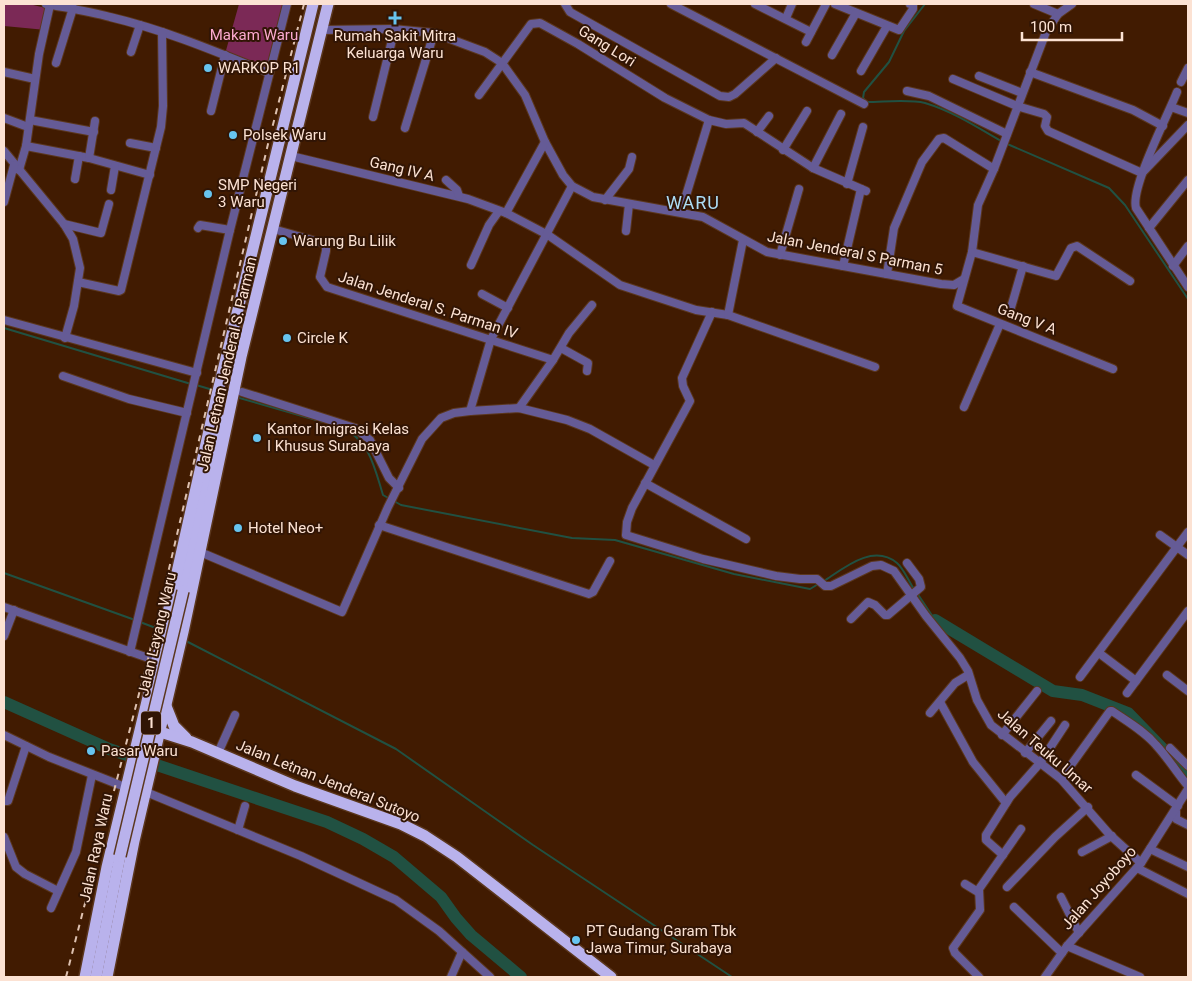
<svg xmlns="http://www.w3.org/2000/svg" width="1192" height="981" font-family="Roboto,sans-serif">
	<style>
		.green { fill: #7b2956 }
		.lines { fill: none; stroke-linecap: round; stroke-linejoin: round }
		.stream { stroke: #215142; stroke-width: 2 }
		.river { stroke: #215142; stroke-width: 12 }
		.minor-casing { stroke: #5b371e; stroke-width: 10 }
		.highway-casing { stroke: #5b371e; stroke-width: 14 }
		.minor { stroke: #655b96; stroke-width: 8 }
		.highway { stroke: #b9b2ec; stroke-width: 11 }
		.rail { stroke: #ddc1b0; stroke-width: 2; stroke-dasharray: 6 6; stroke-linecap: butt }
		.highway-bridge-casing { stroke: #5b371e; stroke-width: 14; stroke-linecap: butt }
		.highway-bridge { stroke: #b9b2ec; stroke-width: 11 }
		.poi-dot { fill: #67c4ef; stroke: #311505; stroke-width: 2 }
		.labels { text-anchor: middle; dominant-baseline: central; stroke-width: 4; stroke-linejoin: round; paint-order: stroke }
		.shield { fill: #311505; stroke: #bfa495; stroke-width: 1 }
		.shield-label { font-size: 14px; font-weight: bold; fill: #fce2d3 }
		.park-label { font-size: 15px; fill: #fcaad0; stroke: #311505 }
		.poi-label { font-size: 15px; fill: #fce2d3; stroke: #311505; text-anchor: start }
		.street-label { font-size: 15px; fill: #fce2d3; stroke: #311505 }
		.quarter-label { font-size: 18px; letter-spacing: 1px; fill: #adddf5; stroke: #311505 }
	</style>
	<rect width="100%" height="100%" fill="#411b01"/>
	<g class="green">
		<polygon points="4,4 29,4 50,9 46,30 4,26"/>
		<polygon points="239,4 285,4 268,73 225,54"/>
	</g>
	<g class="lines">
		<g class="stream">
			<path d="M925,4L904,31L889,62L864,92L863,98L867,102C884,102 909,99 925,103C952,111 977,127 1001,141"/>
			<polyline points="1005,143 1109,188 1125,205 1188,299"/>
			<polyline points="4,328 191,384"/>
			<polyline points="196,385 213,390"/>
			<polyline points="236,397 323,422"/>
			<path d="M342,427C370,442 374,466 383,495L390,499"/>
			<polyline points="394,501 401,505 572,538 615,540 734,574 810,589 820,583"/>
			<polyline points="4,573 135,620"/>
			<path d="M824,581C844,568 873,543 897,563C904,569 909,582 914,589"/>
			<polyline points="917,593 935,620"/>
			<polyline points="140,622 161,630"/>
			<polyline points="186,641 396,749 533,845 732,977"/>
		</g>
		<g class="river">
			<polyline points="935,620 1053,691 1082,695 1128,713 1188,775"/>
			<polyline points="4,702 109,749 327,822 363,839 394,857 441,897 456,918 471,935 521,977"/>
		</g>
		<g class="minor-casing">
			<g id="minor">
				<path d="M46,4C67,8 89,11 110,17C165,30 217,52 269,73"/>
				<polyline points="565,4 570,12 720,96 729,97 735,94 776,58"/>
				<polyline points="671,4 864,104"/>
				<polyline points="755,4 811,32"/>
				<polyline points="835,4 899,30 913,9 913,5 910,4"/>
				<polyline points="1034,4 1058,14"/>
				<polyline points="1072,4 1058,14 1046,32 994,169 978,205 972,252 957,306 1113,369"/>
				<polyline points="786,18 792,4"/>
				<polyline points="322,30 393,29 434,33 485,52 502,63 525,95 545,142 563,175 572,186 593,197 703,217 767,252 941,284 954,285 964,279"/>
				<polyline points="806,42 826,4"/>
				<polyline points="131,52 140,25"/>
				<polyline points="832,55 856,13"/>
				<polyline points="56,63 73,8"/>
				<polyline points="861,71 887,26"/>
				<polyline points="4,72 35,79"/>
				<polyline points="1030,72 1133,110 1163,126"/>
				<polyline points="979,76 1022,93"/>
				<polyline points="953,79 1017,106 1044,114 1047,117 1045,126 1048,131 1142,173 1188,125"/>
				<polyline points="1181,82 1188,68"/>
				<polyline points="907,91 929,96 1007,134"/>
				<path d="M1177,92C1168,115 1130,188 1136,208L1188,287"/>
				<polyline points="479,95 531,24 540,23 578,44 665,98 709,120 726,124 744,123 813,168 866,191"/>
				<polyline points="1171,107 1188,113"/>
				<polyline points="211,111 225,55"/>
				<polyline points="373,117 392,40 393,29"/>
				<polyline points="4,118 28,127"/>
				<polyline points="30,120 94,132"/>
				<polyline points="405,128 434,33"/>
				<polyline points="757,132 769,116"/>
				<polyline points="130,143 156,148"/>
				<polyline points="26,146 89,158 150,175"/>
				<polyline points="783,150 807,111"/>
				<polyline points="4,151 64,224 73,239 80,268 74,306 65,338"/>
				<polyline points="291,156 468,199 506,213 548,235 620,285 696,310 728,315 875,367"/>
				<polyline points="89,158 95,121"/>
				<polyline points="813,168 841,114"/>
				<polyline points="19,170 26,146 39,54 50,5"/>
				<polyline points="75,179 79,156"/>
				<polyline points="446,180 457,190 459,196"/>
				<polyline points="847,184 863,127"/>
				<polyline points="111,190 115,166"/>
				<polyline points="605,200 629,169 632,157"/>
				<polyline points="4,202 14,165"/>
				<polyline points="681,212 709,120"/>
				<polyline points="506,213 545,142"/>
				<polyline points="64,224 101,233 109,204"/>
				<polyline points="198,228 200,225 230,230"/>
				<polyline points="1149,228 1188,180"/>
				<polyline points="273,229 326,244 326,251 320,277 327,287 553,360 569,333 592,305"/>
				<polyline points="626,231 629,204"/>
				<polyline points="972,252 1056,276 1071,248 1077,246 1130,281"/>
				<polyline points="780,255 799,189"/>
				<polyline points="471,265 489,225 499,211"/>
				<polyline points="843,266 861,189"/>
				<polyline points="1173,266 1188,246"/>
				<polyline points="887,274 894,228 922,162 939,139 944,138 994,169"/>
				<polyline points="78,282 119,291 121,290 161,127 163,106 162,32"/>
				<polyline points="482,294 508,308"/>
				<polyline points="1010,311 1023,266"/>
				<polyline points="712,312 682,378 683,386 690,401 632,508 627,522 626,535 703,559 776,576 800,579 817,579 825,586 831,586 872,566 881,565 894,571 926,616 960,658 968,671 977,700 991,725 1061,779 1110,835 1141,863"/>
				<polyline points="728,315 743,240"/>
				<polyline points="4,320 197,373"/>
				<polyline points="561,348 588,363 587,371"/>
				<polyline points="63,376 129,399 187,413"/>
				<polyline points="242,392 355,428 370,440 389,478 399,488"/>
				<polyline points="964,407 1000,324"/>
				<polyline points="519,408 553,360"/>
				<polyline points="470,411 491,339 572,186"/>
				<polyline points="645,483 746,539"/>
				<polyline points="379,525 589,594 593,592 610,561"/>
				<polyline points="1160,535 1188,555"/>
				<polyline points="200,552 342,612 388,507 422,439 441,418 454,413 470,411 519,408 567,420 590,429 654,465"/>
				<polyline points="4,607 157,661"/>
				<polyline points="851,619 868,602 875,605 885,615 888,615 921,587 919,579 907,563"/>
				<polyline points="4,636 14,610"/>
				<polyline points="130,652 230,230 287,4"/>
				<polyline points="1099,653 1136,681"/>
				<polyline points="1167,675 1188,691"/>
				<polyline points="1080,677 1188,532"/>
				<polyline points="1127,693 1188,611"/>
				<polyline points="940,702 973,762 1006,803"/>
				<polyline points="930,713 955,683 968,675"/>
				<polyline points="4,735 49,757 125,787"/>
				<polyline points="1002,735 1037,691"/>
				<polyline points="1170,748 1188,766"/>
				<polyline points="218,753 235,715"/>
				<polyline points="1025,753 1051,721"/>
				<polyline points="1136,775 1178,806"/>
				<path d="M1061,779L1110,711H1112C1128,722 1144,731 1156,745C1168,758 1177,773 1188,786"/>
				<polyline points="146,792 301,856 396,900 439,931 490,977"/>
				<polyline points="4,801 8,801 26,746"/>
				<polyline points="1176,811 1176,819 1188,825"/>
				<polyline points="238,830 245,806"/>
				<polyline points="4,837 16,867 25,874 58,891"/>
				<polyline points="1150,849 1188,867"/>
				<polyline points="1082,852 1112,836"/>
				<polyline points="1003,855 986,840 986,835 1010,797 1040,763 1065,725"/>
				<polyline points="1137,868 1188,894"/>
				<polyline points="965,884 978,892"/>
				<polyline points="1007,887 1055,837 1088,807"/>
				<polyline points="1061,897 1079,933"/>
				<polyline points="1014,907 1062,953"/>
				<polyline points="51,908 76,852 92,775"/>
				<polyline points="1067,946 1140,977"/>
				<polyline points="451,977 462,952"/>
				<polyline points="979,977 955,953 953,948 980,910 979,889 1021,829"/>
				<polyline points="1045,977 1067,946 1141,863 1188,789"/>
			</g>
		</g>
		<g class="highway-casing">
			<g id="highway">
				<polyline points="183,591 222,420"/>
				<polyline points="166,706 174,726 186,738"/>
				<polyline points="154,730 192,742 295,786 401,824 425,836 457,857 611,977"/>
				<polyline points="85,977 107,867 162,639 217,395 313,4"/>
				<polyline points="96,977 120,856"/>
				<polyline points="107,977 134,841 183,632 241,357 328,4"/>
			</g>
		</g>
		<use href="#minor" class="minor"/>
		<use href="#highway" class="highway"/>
		<polyline class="rail" points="66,977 148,659 268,144 304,4"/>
		<g class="highway-bridge-casing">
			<polyline id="highway-bridge" points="120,856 183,591"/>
		</g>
		<use href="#highway-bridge" class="highway-bridge"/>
	</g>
	<g class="poi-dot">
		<path d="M392.5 10.5h5v5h5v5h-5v5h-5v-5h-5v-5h5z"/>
		<circle cx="208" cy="68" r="5"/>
		<circle cx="233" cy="135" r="5"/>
		<circle cx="208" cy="194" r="5"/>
		<circle cx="283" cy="241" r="5"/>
		<circle cx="287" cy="338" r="5"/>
		<circle cx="257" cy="438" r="5"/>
		<circle cx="238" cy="528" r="5"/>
		<circle cx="91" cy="751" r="5"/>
		<circle cx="576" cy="940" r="5"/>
	</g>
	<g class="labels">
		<rect class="shield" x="141" y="711.5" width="20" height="23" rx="4"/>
		<g class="shield-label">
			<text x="151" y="723">1</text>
		</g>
		<g class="park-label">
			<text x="254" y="35">Makam Waru</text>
		</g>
		<g class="poi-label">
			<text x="395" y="36" text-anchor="middle">Rumah Sakit Mitra<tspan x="395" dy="17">Keluarga Waru</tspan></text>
			<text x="218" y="68">WARKOP R1</text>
			<text x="243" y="135">Polsek Waru</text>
			<text x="218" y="185">SMP Negeri<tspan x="218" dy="17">3 Waru</tspan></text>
			<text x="293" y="241">Warung Bu Lilik</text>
			<text x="297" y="338">Circle K</text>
			<text x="267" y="429">Kantor Imigrasi Kelas<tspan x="267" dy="17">I Khusus Surabaya</tspan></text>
			<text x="248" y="528">Hotel Neo+</text>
			<text x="101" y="751">Pasar Waru</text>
			<text x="586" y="931">PT Gudang Garam Tbk<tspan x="586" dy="17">Jawa Timur, Surabaya</tspan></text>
		</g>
		<g class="street-label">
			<text transform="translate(607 46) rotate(32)">Gang Lori</text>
			<text transform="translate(402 169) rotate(13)">Gang IV A</text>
			<text transform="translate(855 253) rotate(11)">Jalan Jenderal S Parman 5</text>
			<text transform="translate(428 305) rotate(18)">Jalan Jenderal S. Parman IV</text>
			<text transform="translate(1027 319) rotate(21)">Gang V A</text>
			<text transform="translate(227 364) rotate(-77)">Jalan Letnan Jenderal S. Parman</text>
			<text transform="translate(157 634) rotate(-77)">Jalan Layang Waru</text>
			<text transform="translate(1045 751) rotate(41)">Jalan Teuku Umar</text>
			<text transform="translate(328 781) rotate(22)">Jalan Letnan Jenderal Sutoyo</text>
			<text transform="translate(96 848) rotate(-78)">Jalan Raya Waru</text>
			<text transform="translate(1099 888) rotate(-49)">Jalan Joyoboyo</text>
		</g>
		<g class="quarter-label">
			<text x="693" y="202">WARU</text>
		</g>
	</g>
	<rect width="1192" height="981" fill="none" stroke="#fce2d3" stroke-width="10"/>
	<path d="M1022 32v8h100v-8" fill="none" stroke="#fce2d3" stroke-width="2.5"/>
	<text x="1030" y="32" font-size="15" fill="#fce2d3" stroke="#311505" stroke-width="4" paint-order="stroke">100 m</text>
</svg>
